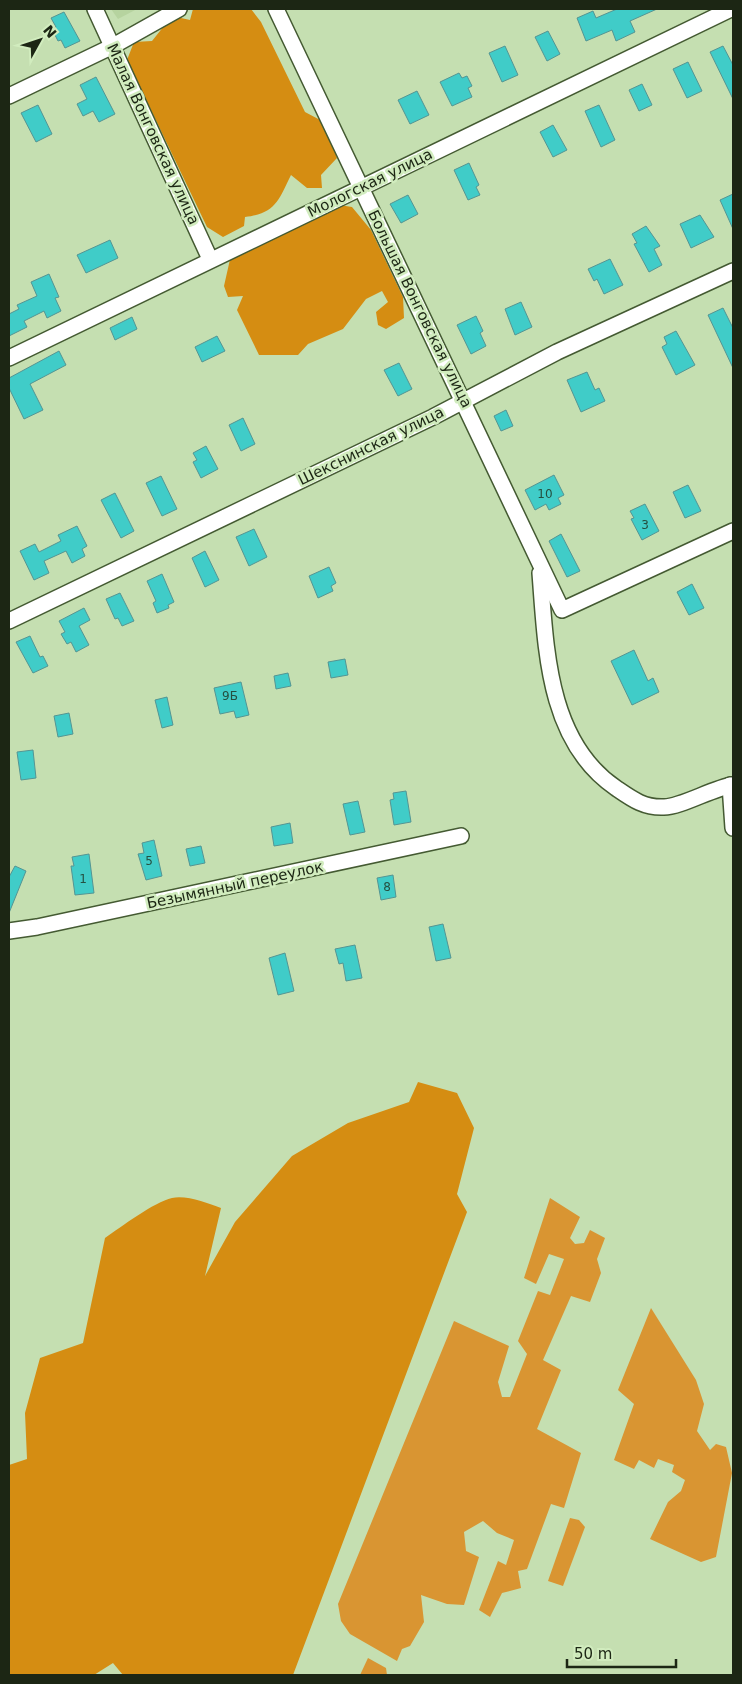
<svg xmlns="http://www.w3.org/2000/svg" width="742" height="1684" font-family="'DejaVu Sans',sans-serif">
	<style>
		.built { fill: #b6d39f }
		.green { fill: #d99532 }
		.forest { fill: #d58d12 }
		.building { fill: #40ccc8; stroke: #549593 }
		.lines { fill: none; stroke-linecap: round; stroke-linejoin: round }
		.street-casing { stroke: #445a32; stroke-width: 18 }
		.street { stroke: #fff; stroke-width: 15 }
		.labels { text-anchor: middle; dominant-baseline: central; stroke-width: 5; stroke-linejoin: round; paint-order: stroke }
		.number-label { font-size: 12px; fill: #255041 }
		.street-label { font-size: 15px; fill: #1c2614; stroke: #d1ecbe }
	</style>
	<rect width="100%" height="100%" fill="#c5dfb1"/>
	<polygon class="built" points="111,9 137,9 118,19"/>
	<g class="green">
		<polygon points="550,1198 580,1217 570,1238 575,1244 584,1243 590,1230 605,1238 597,1259 601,1273 590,1302 571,1296 543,1360 561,1370 537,1429 581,1453 564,1508 551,1504 527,1569 518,1571 521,1588 502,1593 490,1617 479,1610 498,1561 506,1565 514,1540 497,1533 483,1521 464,1532 466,1551 479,1557 464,1605 447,1604 421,1595 424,1622 410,1646 402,1649 397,1661 350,1634 341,1621 338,1604 454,1321 509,1346 498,1382 502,1397 510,1397 527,1354 518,1341 538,1291 550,1295 564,1259 549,1254 536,1284 524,1278"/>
		<polygon points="651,1308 696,1380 704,1404 697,1431 710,1450 716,1444 726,1447 732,1473 716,1557 701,1562 650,1539 668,1502 681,1491 685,1480 672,1472 674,1465 658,1459 654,1468 639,1460 634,1469 614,1460 634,1404 618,1390"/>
		<polygon points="570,1518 579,1520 585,1527 563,1586 548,1581"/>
		<polygon points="368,1658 386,1668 387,1675 360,1675"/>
	</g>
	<g class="forest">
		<path d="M193,9H251L261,22L305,112L322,121L331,139L337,158L321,175L322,188H307L291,175C278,201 276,213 245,217L244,226L223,237L207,227L127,60L134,42L152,41L172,16L190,20Z"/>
		<polygon points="333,204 352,207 371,230 403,297 404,318 386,329 378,325 376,312 388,302 382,291 366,299 343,329 308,344 298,355 259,355 237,310 243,296 228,297 224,286 231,255"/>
		<path d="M418,1082L457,1093L474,1128L457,1194L467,1212L293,1675H123L113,1663L94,1675H9V1465L27,1459L25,1413L40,1358L83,1343L105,1238C121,1227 154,1202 172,1198C187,1195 207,1203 221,1208L205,1276L235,1222L292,1156L348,1123L409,1102Z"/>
	</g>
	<g class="building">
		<polygon points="617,9 657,9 630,21 635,32 616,41 612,30 586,41 577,18 593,11 596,18"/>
		<polygon points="64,12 80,41 65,48 61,40 58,41 52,29 56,27 51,18"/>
		<polygon points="548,31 560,54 547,61 535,37"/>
		<polygon points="505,46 518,75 502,82 489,53"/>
		<polygon points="723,46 733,65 733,99 710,52"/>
		<polygon points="688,62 702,91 687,98 673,69"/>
		<polygon points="459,73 462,78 467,76 472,86 468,88 472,97 452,106 440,82"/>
		<polygon points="96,77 115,114 99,122 93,111 83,116 77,104 87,99 80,85"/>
		<polygon points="642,84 652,105 639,111 629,90"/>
		<polygon points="417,91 429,115 410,124 398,100"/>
		<polygon points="38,105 52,134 36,142 21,113"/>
		<polygon points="599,105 615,140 601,147 585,111"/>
		<polygon points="553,125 567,150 553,157 540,132"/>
		<polygon points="469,163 479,185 476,187 480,195 468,200 454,170"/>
		<polygon points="733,194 733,229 720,200"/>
		<polygon points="408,195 418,214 401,223 390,204"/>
		<polygon points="700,215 714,237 691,248 680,224"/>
		<polygon points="646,226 660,246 654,249 662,265 649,272 634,244 637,243 632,234"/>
		<polygon points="110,240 118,258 86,273 77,255"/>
		<polygon points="610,259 623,285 604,294 597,279 594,281 588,269"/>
		<polygon points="49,274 59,297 55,298 61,311 47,318 44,311 24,321 27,327 9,336 9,314 19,309 17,305 37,296 31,282"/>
		<polygon points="521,302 532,327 515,335 505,309"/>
		<polygon points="723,308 733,328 733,368 708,315"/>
		<polygon points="476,316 483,331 480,333 486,346 471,354 457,325"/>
		<polygon points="132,317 137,329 115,340 110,328"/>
		<polygon points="676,331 695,365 676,375 662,347 667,344 664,337"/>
		<polygon points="217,336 225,351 202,362 195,347"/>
		<polygon points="59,351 66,365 30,384 43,410 24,419 9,388 9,378"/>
		<polygon points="399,363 412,389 398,396 384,370"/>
		<polygon points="587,372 595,390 599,388 605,401 581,412 567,380"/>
		<polygon points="506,410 513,426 501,431 494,416"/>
		<polygon points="243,418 255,444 241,451 229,425"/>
		<polygon points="206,446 218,469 201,478 193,462 197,460 193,453"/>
		<polygon points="554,475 564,495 558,498 561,504 549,510 546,504 535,510 525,490"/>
		<polygon points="161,476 177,509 162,516 146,483"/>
		<polygon points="688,485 701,511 685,518 673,492"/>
		<polygon points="115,493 134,531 121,538 101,500"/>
		<polygon points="645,504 659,531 642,540 631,519 634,518 630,511"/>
		<polygon points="77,526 87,546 82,549 85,556 72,563 66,551 44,561 49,573 34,580 20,551 35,544 39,552 61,541 58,535"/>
		<polygon points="254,529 267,557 249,566 236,537"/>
		<polygon points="561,534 580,571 567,577 549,541"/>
		<polygon points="205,551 219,580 205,587 192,558"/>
		<polygon points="329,567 336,583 331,586 333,591 318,598 309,576"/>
		<polygon points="162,574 174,602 168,605 169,608 157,613 153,603 156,601 147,581"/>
		<polygon points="692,584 704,608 689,615 677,592"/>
		<polygon points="120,593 134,621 122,626 118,618 115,619 106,599"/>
		<polygon points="84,608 90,620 79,626 89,645 76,652 71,642 67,644 61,634 65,632 59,621"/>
		<polygon points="30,636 40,657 43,656 48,666 33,673 16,642"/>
		<polygon points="634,650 648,681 653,678 659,692 632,705 611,661"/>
		<polygon points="345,659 348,675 331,678 328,662"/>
		<polygon points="288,673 291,686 276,689 274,676"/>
		<polygon points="241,682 249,715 236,718 234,711 220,714 214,688"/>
		<polygon points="167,697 173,725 162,728 155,700"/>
		<polygon points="69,713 73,734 58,737 54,716"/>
		<polygon points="33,750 36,778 21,780 17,752"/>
		<polygon points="406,791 411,822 394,825 390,800 394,799 393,793"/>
		<polygon points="358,801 365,832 350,835 343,804"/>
		<polygon points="290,823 293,843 274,846 271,827"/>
		<polygon points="154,840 162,876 146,880 138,854 144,853 142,843"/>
		<polygon points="201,846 205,863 190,866 186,849"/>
		<polygon points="89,854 94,893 75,895 71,866 74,866 72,857"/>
		<polygon points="15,866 26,871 9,913 9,877"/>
		<polygon points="393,875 396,897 381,900 377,878"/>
		<polygon points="443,924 451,958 436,961 429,927"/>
		<polygon points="355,945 362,978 346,981 343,963 339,964 335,949"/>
		<polygon points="285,953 294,991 278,995 269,958"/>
	</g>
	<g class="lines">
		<g class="street-casing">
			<g id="street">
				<polyline points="95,9 210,259"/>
				<polyline points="276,9 562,610 733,531"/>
				<polyline points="9,96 113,46 179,9"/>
				<polyline points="9,358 731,9"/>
				<path d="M540,573C546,648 547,741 616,788C632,799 644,808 664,807C681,807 713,788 733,785"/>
				<polyline points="9,621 433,417 557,352 733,271"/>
				<polyline points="730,785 733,828"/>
				<polyline points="9,931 37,927 461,836"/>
			</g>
		</g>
		<use href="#street" class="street"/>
	</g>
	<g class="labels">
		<g class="number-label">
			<text x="545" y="494">10</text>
			<text x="645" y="525">3</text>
			<text x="230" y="696">9Б</text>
			<text x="149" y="861">5</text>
			<text x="83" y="879">1</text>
			<text x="387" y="887">8</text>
		</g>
		<g class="street-label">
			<text transform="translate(153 134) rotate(65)">Малая Вонговская улица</text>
			<text transform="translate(370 183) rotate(-26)">Мологская улица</text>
			<text transform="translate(420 309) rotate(64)">Большая Вонговская улица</text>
			<text transform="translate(371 446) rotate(-26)">Шекснинская улица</text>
			<text transform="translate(235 885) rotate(-12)">Безымянный переулок</text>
		</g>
	</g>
	<rect width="742" height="1684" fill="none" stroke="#1c2614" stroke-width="20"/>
	<g transform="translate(40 40) rotate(50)" stroke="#d1ecbe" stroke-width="4" paint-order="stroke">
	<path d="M0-4L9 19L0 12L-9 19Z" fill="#1c2614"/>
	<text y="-8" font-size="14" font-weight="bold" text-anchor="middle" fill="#1c2614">N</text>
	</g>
	<path d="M567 1659v8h109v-8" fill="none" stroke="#1c2614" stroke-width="2.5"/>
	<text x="574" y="1659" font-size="15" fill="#1c2614" stroke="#d1ecbe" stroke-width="4" paint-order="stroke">50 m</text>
</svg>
